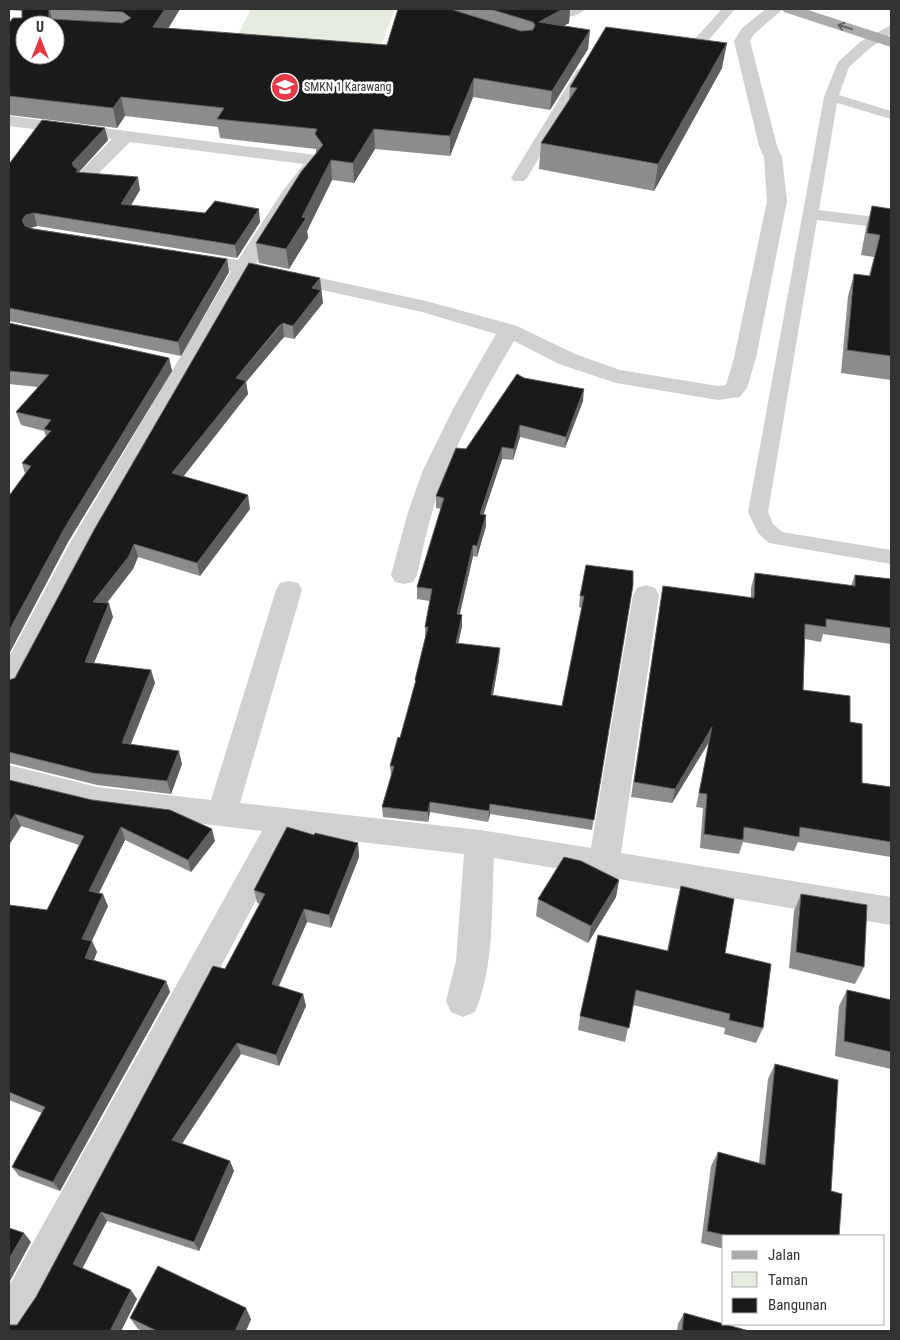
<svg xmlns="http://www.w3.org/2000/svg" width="900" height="1340" font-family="'Roboto Condensed',sans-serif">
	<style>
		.green { fill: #e6ecdf }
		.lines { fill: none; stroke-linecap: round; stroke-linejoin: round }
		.lane { fill: #d0d0d0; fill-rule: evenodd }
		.street { fill: #d0d0d0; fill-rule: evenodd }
		.primary { fill: #ababab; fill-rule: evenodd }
		.wall { fill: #8c8c8c }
		.shaded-wall { fill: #5f5f5f }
		.building { fill: #1a1a1a; stroke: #5f5f5f; fill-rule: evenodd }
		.oneway { stroke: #636363 }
		.labels { text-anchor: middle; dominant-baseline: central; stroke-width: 5; stroke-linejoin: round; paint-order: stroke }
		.far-poi-label { font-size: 12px; fill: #333; stroke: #fff; text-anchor: start }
	</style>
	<rect width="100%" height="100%" fill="#fff"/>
	<polygon class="green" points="251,9 395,9 379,52 233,44"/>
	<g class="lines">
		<g class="lane">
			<path d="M536,9H585C574,22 552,16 537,12Z"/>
			<polygon points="722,9 735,9 702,48 684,53 669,51 667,48 669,45 683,45 692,42"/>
			<polygon points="891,25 891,34 870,48 849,67 839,95 891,111 891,119 837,103 819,210 891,219 891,229 817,220 768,512 773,524 782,532 891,550 891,564 769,543 758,533 748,512 824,97 838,62 860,42"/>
			<polygon points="584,66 591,70 527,178 524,181 514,181 511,178 577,70"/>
		</g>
		<g class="street">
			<path d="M766,9H783L754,34L750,41L777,146L782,157L787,201L756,358L747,388L740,397L718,400L616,383L559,364L514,341C485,390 457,440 438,493C429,520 423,548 417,575L413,582L404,584L395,582L391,575L408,512L423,470L453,409L496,334L422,312L250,274L96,543L19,690L9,693V657L70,543L231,271L184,263L181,259L184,255L191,253L238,260L284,189L304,164L130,142L93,179L86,181L79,179L77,175L112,139L9,126V116L316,155L323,163L301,191L256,264L426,301L517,326L575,354L620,370L718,386L726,385L734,358L767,201L764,157L759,146L734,41L742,28Z"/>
			<path d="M289,581L298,583L302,590L240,803L480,830L591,848L633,595L637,588L646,585L655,588L659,595L621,853L891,897V925L494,858C491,908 495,966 475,1012L463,1017L451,1012L446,1001L456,961L464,854L291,834L42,1305L25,1331H9V1286L262,831L97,811L9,789V765L97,787L211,800L276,590L280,583Z"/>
		</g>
		<polygon class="primary" points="782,9 805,9 891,37 891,47 784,12"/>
	</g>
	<g class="wall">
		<polygon points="9,9 180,9 168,29 387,45 398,9 570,9 569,23 564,26 590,30 588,49 550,110 473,97 450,156 375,149 354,183 332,180 307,231 308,238 289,269 259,263 256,243 316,153 316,149 220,138 218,127 125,116 117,128 9,115 9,23 22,18 22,11 9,10"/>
		<polygon points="722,68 654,191 539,169 541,143 569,101 570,87"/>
		<polygon points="108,140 79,172 140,190 131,205 260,222 237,258 37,226 31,228 227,259 229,272 181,356 9,321 9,164"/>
		<polygon points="872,206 891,209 891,380 841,373 848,296 854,274 869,276 874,257 861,255 866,228"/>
		<polygon points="249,263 321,290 323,303 294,339 284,337 281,340 246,382 248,394 183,477 250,509 200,576 138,557 133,569 107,603 113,617 94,663 151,670 155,683 131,744 182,764 171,794 97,785 9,763 9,764 9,680 15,678"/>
		<polygon points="9,323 169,358 172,371 68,542 9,654 9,496 25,474 22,463 46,436 44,431 21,425 16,412 38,387 9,384"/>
		<polygon points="524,378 583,401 565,448 520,437 513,460 502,459 483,514 486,515 486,526 477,557 473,556 460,614 462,615 462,626 458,643 499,660 493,695 562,706 582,608 579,607 580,596 633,571 592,830 490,814 488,822 430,812 428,822 383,817 382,807 391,777 390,766 400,738 415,686 415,680 425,638 425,627 430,601 417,599 417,587 441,509 436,508 436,496 466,449"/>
		<polygon points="755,573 851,586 855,575 891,579 891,644 823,634 821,642 805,639 803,690 850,722 862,783 891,787 891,857 798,842 794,851 743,842 739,854 700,848 703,808 696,807 709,742 672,803 631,797 663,586 751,598 751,588"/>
		<polygon points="9,780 215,841 191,872 125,840 99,893 108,906 92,941 97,952 94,960 166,981 170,992 60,1191 19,1176 12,1167 42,1113 9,1100 9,905 47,910 79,845 21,826 9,845"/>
		<polygon points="314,835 358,843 359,857 331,928 307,922 279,986 303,994 306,1006 279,1066 241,1054 182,1144 230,1161 234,1171 199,1251 107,1221 82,1268 137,1299 121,1331 9,1331 17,1325 36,1297 225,969 260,904 257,903 254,890"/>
		<polygon points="619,880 616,897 588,943 536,916 538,899"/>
		<polygon points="681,886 725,953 763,1028 756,1043 724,1034 725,1028 633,1005 625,1042 578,1030 580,1016 667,951 677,902"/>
		<polygon points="801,894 864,967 855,984 789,968 794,911"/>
		<polygon points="847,990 891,1000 891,1069 835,1056 839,1006"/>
		<polygon points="775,1064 831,1191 839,1236 724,1236 724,1249 701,1243 711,1166 718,1152 759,1163 768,1079"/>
		<polygon points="684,1313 749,1331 677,1331 678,1324"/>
		<polygon points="130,1318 251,1319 246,1331 143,1331 138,1329"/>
	</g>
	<g class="shaded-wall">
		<polygon points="50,9 53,25 49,17"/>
		<polygon points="165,9 180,9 157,46 153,27"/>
		<polygon points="563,9 570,9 569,23 538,40 539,22"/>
		<polygon points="590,30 588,49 550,110 552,91"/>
		<polygon points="727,43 722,68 654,191 658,164"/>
		<polygon points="474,78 473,97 450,156 450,136"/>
		<polygon points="121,97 125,116 117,128 113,108"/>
		<polygon points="105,128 108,140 79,172 82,182 72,163"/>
		<polygon points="374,129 375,149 354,183 353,163"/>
		<polygon points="331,160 332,180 307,231 308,238 289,269 286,249"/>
		<polygon points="138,177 140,190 124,217 121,204"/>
		<polygon points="259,209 260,222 237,258 235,245"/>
		<polygon points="34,213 37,226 29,228 26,233 22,220 26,215"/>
		<polygon points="227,259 229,272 181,356 178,342"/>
		<polygon points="320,278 323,303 294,339 293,326 312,288"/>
		<polygon points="283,323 284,337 246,382 248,394 175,487 172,473 236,378"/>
		<polygon points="169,358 172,371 68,542 9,654 9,631 64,529"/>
		<polygon points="584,389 583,401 565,448 566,437"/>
		<polygon points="520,425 520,437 513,460 514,449"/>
		<polygon points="502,447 502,459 480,525 480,514"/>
		<polygon points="248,495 250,509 200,576 197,563"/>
		<polygon points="486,515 486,526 477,557 477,546"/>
		<polygon points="134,544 138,557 133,569 97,615 93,602"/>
		<polygon points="473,545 473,556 457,625 457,614"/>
		<polygon points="109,603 113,617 89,675 85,662"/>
		<polygon points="462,615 462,626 456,654 456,643"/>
		<polygon points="500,648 499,660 491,706 491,695"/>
		<polygon points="151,670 155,683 126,756 122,743"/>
		<polygon points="712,727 709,742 672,803 675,789"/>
		<polygon points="179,751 182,764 171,794 167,781"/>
		<polygon points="430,802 430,812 428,822 428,812"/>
		<polygon points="490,804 490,814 488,822 489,811"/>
		<polygon points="15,814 21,826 9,845 9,823"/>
		<polygon points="121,827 125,840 94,903 89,891"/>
		<polygon points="212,829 215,841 191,872 188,860"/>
		<polygon points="358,843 359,857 331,928 329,915"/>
		<polygon points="619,880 616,897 588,943 591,926"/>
		<polygon points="103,894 108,906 87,951 82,939"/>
		<polygon points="304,909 307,922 274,996 272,984"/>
		<polygon points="92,941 97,952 90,969 85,958"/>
		<polygon points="166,981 170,992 60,1191 53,1182"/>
		<polygon points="303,994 306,1006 279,1066 276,1055"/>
		<polygon points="237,1043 241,1054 177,1151 172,1140"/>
		<polygon points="230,1161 234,1171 199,1251 194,1242"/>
		<polygon points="101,1212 107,1221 80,1273 73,1264"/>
		<polygon points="24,1233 31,1242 9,1283 9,1259"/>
		<polygon points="131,1290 137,1299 121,1331 110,1331"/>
		<polygon points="246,1308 251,1319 246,1331 235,1331"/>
	</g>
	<g class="building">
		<path d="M22,9H49V17L51,19L122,23L131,18L123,12L62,9H165L153,27L387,45L398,9H450L521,31L533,30L535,25L533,22L490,9H563L539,22L590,30L552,91L474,78L450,136L374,129L353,163L331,160L302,217L306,218L286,249L256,243L301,172L323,145L315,134L317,129L217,119L224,108L121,97L113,108L9,96V23L13,18H22ZM25,25H55V55H25Z"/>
		<polygon points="606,27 727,43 658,164 541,143 577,88 570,87"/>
		<polygon points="42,120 105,128 72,163 74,167 78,169 76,172 138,177 121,204 205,213 215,201 259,209 235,245 34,213 26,215 22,220 25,226 33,229 227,259 178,342 9,308 9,164"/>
		<polygon points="872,206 891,209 891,356 847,350 854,274 870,276 880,235 867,233"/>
		<polygon points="249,263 320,278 312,288 321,290 293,326 283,323 279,326 236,378 246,381 172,473 248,495 197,563 134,544 129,556 93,602 109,603 85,662 151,670 122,743 179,751 167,781 93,773 9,752 9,680 15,678 94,530"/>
		<polygon points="9,323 169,358 64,529 9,631 9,496 31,466 22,463 51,431 44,429 51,420 16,412 49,375 9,371"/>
		<polygon points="517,374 524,378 584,389 566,437 520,425 514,449 502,447 480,514 486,515 477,546 473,545 457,614 462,615 456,643 500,648 491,695 562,706 584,596 580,596 586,565 633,571 633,585 594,820 490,804 489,811 430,802 428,812 382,807 394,766 390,766 398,737 400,738 416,680 415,680 428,627 425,627 432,589 417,587 444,498 436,496 456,448 466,449"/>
		<polygon points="755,573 855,586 855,575 891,579 891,628 826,619 826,627 805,624 803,690 850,696 850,722 862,724 862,783 891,787 891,842 800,827 799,837 744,827 743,840 704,834 707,794 699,793 712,727 675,789 634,782 663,586 754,598"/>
		<polygon points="9,780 92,800 170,810 212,829 188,860 121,827 89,891 103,894 82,939 92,941 85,958 166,981 53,1182 12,1167 45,1107 9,1092 9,905 47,910 84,836 15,814 9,823"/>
		<polygon points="287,827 314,835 315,833 358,843 329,915 304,909 272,984 303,994 276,1055 237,1043 172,1140 230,1161 194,1242 101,1212 73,1264 131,1290 110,1331 9,1331 9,1325 17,1325 36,1297 213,966 225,969 265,894 254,890"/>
		<polygon points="564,857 581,861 619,880 591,926 538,899"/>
		<polygon points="681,886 734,899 725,953 771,964 763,1028 729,1020 730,1014 636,990 629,1028 580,1016 598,935 668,951"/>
		<polygon points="801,894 867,905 864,967 796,952"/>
		<polygon points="847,990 891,1000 891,1052 844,1041"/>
		<polygon points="775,1064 838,1080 831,1191 842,1194 839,1236 729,1236 707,1231 718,1152 765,1165"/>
		<polygon points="9,1228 24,1233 9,1259"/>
		<polygon points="158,1266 246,1308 235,1331 157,1331 130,1318"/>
		<polygon points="684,1313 749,1331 682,1331"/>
	</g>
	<defs><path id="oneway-shaft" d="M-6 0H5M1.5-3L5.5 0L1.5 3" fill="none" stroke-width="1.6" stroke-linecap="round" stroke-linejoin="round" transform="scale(1.25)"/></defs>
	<use class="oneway" href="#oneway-shaft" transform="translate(845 27) rotate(-162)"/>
	<defs>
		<g id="school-disc" transform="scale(1.4375)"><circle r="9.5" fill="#e63946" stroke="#fff"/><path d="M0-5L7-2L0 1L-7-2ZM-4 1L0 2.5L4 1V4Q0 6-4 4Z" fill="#fff"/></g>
	</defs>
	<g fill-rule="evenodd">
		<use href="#school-disc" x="285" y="87"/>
	</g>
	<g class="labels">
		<g class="far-poi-label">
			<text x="304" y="87">SMKN 1 Karawang</text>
		</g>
	</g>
	<rect width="900" height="1340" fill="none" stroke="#333333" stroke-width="20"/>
	<rect x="722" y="1235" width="162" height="90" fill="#ffffff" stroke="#adadad"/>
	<rect x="732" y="1251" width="25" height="8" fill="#ababab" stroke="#adadad"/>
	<text x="768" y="1260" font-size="15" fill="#333333">Jalan</text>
	<rect x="732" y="1272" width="25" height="15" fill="#e6ecdf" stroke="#adadad"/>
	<text x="768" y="1285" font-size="15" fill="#333333">Taman</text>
	<rect x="732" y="1298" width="25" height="15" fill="#1a1a1a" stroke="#adadad"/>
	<text x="768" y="1310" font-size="15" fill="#333333">Bangunan</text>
	<g transform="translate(40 40)"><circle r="24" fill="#ffffff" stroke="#adadad"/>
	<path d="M0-4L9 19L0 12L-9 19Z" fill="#e63946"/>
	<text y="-8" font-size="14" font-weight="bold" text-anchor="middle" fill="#333333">U</text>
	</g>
</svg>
